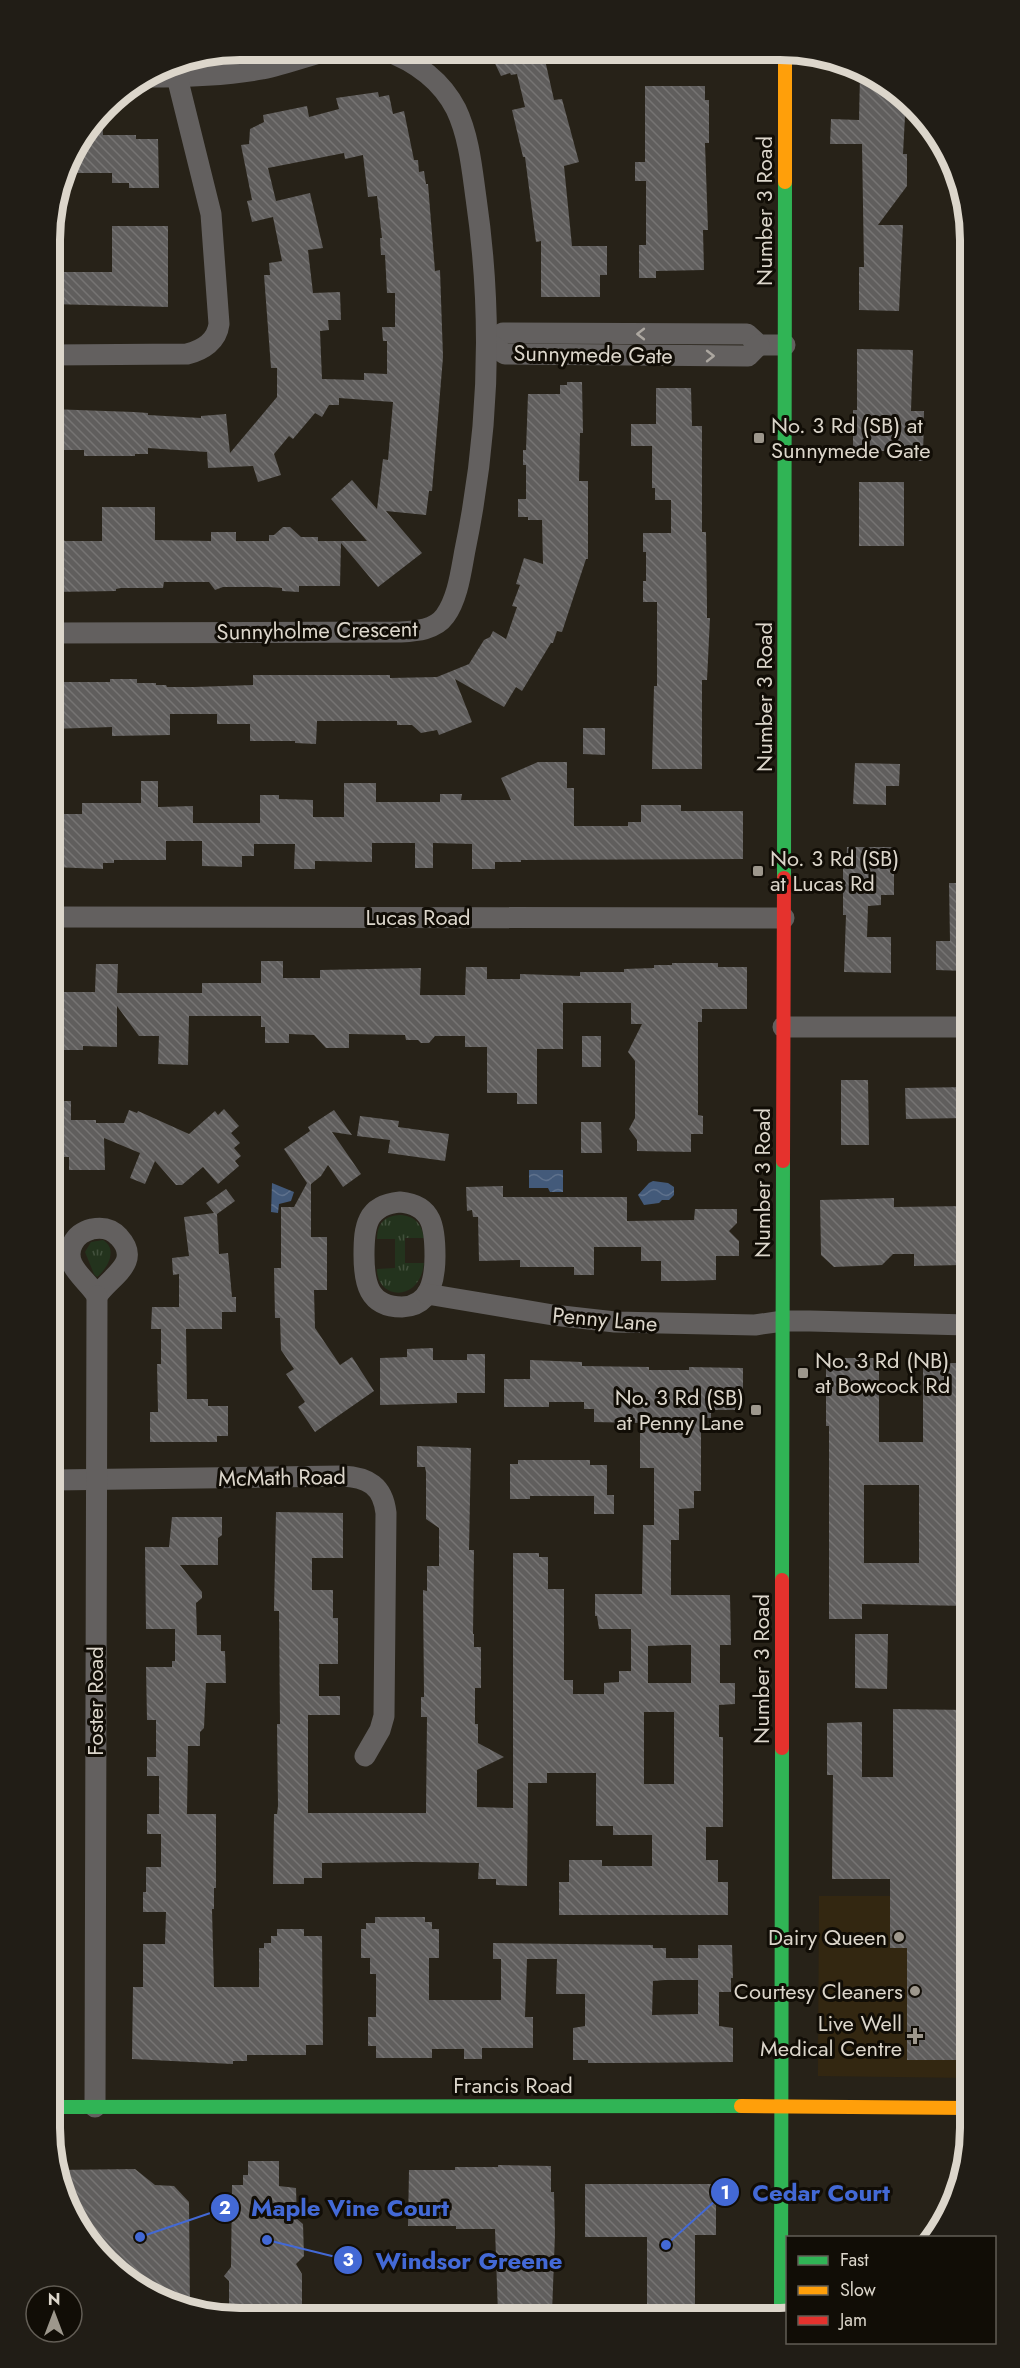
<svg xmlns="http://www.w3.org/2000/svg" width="1020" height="2368" font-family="Jost,sans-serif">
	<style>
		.built { fill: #332711 }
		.grass { fill: url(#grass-tufts) }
		.water { fill: url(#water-waves) }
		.building { fill: url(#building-back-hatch); fill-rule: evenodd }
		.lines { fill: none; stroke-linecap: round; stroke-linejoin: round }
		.street { stroke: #63605f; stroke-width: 21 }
		.fast { stroke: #30b455; stroke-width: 14 }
		.slow { stroke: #ff9f0a; stroke-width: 14 }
		.jam { stroke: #e5322d; stroke-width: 14 }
		.oneway { stroke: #aca7a0 }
		.poi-dot { fill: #9d978c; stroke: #110d06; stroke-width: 2 }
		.labels { text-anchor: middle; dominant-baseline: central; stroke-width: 6; stroke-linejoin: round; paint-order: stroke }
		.street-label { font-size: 22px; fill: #dcd6cb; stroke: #110d06 }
		.poi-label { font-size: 22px; fill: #dcd6cb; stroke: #110d06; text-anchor: end }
		.rim { fill: none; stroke: #dcd6cb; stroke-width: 8 }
		.leader { fill: none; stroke: #4369d5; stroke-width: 2 }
		.callout-dot { fill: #4369d5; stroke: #110d06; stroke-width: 2 }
		.mark-label { font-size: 18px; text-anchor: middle; font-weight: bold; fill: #fff }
		.callout-label { font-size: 24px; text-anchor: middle; font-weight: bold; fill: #4369d5; stroke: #110d06; stroke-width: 6; stroke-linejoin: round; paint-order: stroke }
	</style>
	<defs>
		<pattern id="grass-tufts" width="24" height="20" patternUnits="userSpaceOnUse" patternTransform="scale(1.5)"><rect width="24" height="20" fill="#23331d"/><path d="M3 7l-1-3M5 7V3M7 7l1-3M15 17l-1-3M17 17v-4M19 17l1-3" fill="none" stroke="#42503c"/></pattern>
		<pattern id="water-waves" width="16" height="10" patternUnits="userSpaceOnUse" patternTransform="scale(1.5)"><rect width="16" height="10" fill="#435a7a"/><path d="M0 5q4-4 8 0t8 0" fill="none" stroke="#5e718c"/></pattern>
		<pattern id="building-back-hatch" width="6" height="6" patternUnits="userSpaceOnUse" patternTransform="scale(1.5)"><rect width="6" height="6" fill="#605e5d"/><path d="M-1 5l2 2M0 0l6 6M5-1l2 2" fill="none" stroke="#767473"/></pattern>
	</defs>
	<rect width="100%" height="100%" fill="#272218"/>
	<polygon class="built" points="819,1896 969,1896 970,2078 818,2076"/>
	<g class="grass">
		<path d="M399,1215C414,1215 422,1224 424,1238H405V1263H424C420,1303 377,1300 377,1269L395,1268V1239H377C377,1224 384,1216 399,1215Z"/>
		<path d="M103,1240C118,1249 108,1268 97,1277L94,1274L85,1252L91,1242Z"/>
	</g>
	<g class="water">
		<polygon points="529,1170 563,1170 563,1192 550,1192 548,1188 529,1188"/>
		<polygon points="653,1181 668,1183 674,1187 674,1195 669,1200 662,1200 659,1203 644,1205 638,1195 649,1183"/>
		<polygon points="272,1183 294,1192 291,1201 279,1204 278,1213 271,1212"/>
	</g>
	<g class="building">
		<polygon points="489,51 543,51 554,100 562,99 579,162 564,166 572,246 607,246 607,275 600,275 600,297 541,297 541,241 536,242 525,157 523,157 512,110 525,107 517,74 511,75 510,73 501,76"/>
		<polygon points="860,74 906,97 903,154 907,154 907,186 878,225 903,225 899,311 859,310 859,267 864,267 862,144 830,144 831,119 859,120"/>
		<polygon points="645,86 705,86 705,100 709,100 709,143 705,143 708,230 703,230 704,270 656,271 656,278 639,278 639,245 646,245 646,181 635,181 635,162 645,162"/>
		<path d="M378,92L379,97L389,95L393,114L404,111L414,160H418L419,172L424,171L426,184H428L435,271L440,270L443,357L432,491H429L426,515L386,511L422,553L378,587L341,543L340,586H299V592L282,591V588L268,587H223L215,590L209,582H164L163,588H121L116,589V591L52,592L53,533L65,541H102V507H155V540L211,541V532H236V541H269V535H274L283,527H290L301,537H318V541H367L331,499L352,480L377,509L383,459L388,460L393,402L339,398V405H329L322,417L315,413L293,439L289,436L274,454L281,475L258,482L253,466L208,468L207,452L148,448V454H135V456H84V450H51L50,409L134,412L148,413V415L201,418V416L226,414L230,453L277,397V368H271L264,275H270L269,263L282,261L273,217L252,222L247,201L252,200L241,145L249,144L250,129L264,122L263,115L307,106L309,117L339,109L336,98ZM344,153L345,159L363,155L368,197L377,196L382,238H380L381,255H385L387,293H395V327H382L383,341H387V374L364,373V380L322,379L320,331L329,330L328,320H341L340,292L313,293L308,250L323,248L310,193L276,201L268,168Z"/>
		<polygon points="102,112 103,135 136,135 136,139 158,139 159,188 129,188 129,183 112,183 112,173 71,173 71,169 66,169 69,155"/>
		<polygon points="112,226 168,226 168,307 50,304 50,272 112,272"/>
		<polygon points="857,349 913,350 911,411 924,411 923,461 905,461 906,451 853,451 853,410 857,410"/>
		<polygon points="567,382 582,382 583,433 580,433 579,481 588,481 588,559 586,559 562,632 557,631 553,643 551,643 522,691 516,687 504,707 455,679 472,722 439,735 437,730 421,733 412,725 397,725 397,721 317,721 316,744 295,743 295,741 250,741 250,724 217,724 217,714 170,714 170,735 112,736 112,727 51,729 51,682 110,682 110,679 137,679 137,683 156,683 156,685 166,685 167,687 194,687 253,685 253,675 390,675 390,678 437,677 469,664 484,640 490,637 493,631 506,639 517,607 512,606 520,585 516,584 524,558 543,564 542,520 528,520 528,517 518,517 518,499 526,499 526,465 523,465 523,450 526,450 528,394 560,394 560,385 567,385"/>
		<polygon points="656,388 691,388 692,426 702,426 702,532 706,532 707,607 707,618 710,618 707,680 702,680 702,769 652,769 654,686 657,686 657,602 643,602 643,581 646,581 646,552 643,552 643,533 671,533 671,500 655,500 655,488 652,488 652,446 631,446 631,424 656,424"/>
		<rect x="859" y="482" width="45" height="64"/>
		<polygon points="583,728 605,728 605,755 583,754"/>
		<polygon points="538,762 567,762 567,788 574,788 574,826 628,826 628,822 641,822 641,805 681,805 681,811 743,811 743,859 521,860 521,862 495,862 495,869 472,869 472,844 433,843 433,868 415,868 415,843 372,843 372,862 315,861 315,869 294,869 295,844 254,844 254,856 242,856 242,867 202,866 202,841 166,841 166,860 114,860 114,863 103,863 103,869 52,867 52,814 82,814 82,803 141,803 141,781 158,781 158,807 193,806 193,823 260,823 260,795 279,795 279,799 313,800 313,817 344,817 344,783 376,783 376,802 440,802 440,794 462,794 461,800 511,800 501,778"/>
		<polygon points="855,763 900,764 899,786 886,786 886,805 853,804"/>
		<polygon points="847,847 894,847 894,895 881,895 881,905 868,906 867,937 891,937 891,973 844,972 846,915 843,915 843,868 846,868"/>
		<polygon points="949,883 966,883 966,971 936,970 936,941 950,941"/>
		<polygon points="261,961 283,961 283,978 320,978 320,970 421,968 420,995 465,995 466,967 487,967 487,979 520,979 520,974 580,976 580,972 624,972 624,969 654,968 654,965 672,965 672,963 718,963 718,967 747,967 747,1009 702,1009 702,1022 698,1022 698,1115 703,1116 703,1134 691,1134 691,1152 637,1151 637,1140 629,1129 635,1118 635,1061 628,1052 642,1024 631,1024 631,1003 563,1003 563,1049 537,1049 537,1104 517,1104 517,1093 487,1093 487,1047 465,1047 465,1036 435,1036 429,1043 421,1043 418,1040 406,1040 405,1035 349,1034 349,1048 326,1048 314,1035 289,1034 289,1043 265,1043 265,1027 261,1027 261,1016 189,1016 188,1065 158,1064 159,1036 139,1036 117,1006 117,1047 83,1046 83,1050 52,1050 52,992 95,992 96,964 118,964 117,993 202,993 202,983 261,983"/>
		<rect x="582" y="1036" width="19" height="31"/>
		<polygon points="841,1080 868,1080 869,1145 841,1145"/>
		<polygon points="967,1087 967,1118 906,1119 905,1088"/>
		<polygon points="53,1101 71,1101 71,1120 96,1120 96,1123 124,1123 129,1110 137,1113 138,1111 189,1134 215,1111 218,1115 224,1109 239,1126 231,1133 240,1143 234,1148 241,1156 235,1161 239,1166 218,1184 203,1167 182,1185 176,1185 155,1161 145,1184 130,1178 140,1153 104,1138 105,1170 69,1170 69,1157 63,1157 63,1146 56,1147"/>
		<polygon points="334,1110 352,1135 332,1132 361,1174 343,1187 328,1165 321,1176 311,1184 311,1237 327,1237 327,1290 314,1290 315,1328 340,1365 352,1357 374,1391 315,1432 298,1407 305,1402 286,1374 294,1369 281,1350 280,1318 275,1318 274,1268 281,1268 281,1207 294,1207 307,1183 284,1149 310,1131 308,1127"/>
		<polygon points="360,1116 399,1121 398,1127 449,1134 445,1161 388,1153 390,1140 357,1136"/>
		<polygon points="581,1122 601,1122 602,1153 581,1153"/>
		<polygon points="503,1186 503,1197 627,1197 627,1221 694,1220 695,1209 737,1209 737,1223 729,1231 739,1241 739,1256 716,1256 716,1280 685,1281 661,1281 661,1261 641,1261 641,1247 594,1247 594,1275 574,1275 574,1267 520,1267 520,1260 479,1261 478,1217 473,1217 472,1210 467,1211 466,1187"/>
		<polygon points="226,1189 235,1201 217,1214 219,1254 228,1253 232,1297 236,1297 236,1312 222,1312 222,1329 186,1329 187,1399 208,1399 208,1406 228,1406 228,1436 217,1436 217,1442 150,1442 150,1412 158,1412 157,1364 161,1364 161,1329 151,1329 152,1307 179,1307 179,1274 173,1275 172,1258 189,1256 184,1217 214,1213 206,1203"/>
		<polygon points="894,1198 894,1207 967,1206 967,1253 962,1253 962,1265 914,1266 914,1254 893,1254 882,1265 834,1267 821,1255 820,1200"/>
		<polygon points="433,1348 433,1360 467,1360 467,1354 485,1354 485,1393 457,1393 457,1403 380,1405 380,1358 407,1357 407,1349"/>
		<path d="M826,1358H879V1442H923V1363H968V1606L862,1604V1619H829V1426H826ZM864,1485H919V1563H864Z"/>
		<path d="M530,1360L582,1362V1366L649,1367V1370H689V1367L743,1368V1410H711V1418H701V1491H694V1508L679,1509V1540H671V1595H730L731,1645H720V1683H735V1704L719,1705V1737H723V1827H706V1860H718V1882H728V1915H559V1882H569V1860H602V1866H652V1835H613V1826H596V1773H547V1783H528L527,1886L496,1885V1879H478L479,1863L413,1862L322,1863V1878H304V1884H273L274,1814H277L278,1806L277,1724H280L279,1611H274L276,1512L343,1513V1558H312V1590H333V1618H338V1664H319V1696H340V1715H308V1813H426L427,1717H421V1697H424L423,1590L427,1591V1566H439V1528L426,1519V1472L425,1467H417V1446L471,1448L469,1550H474L473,1634H474V1647H481V1688H475V1724H478V1743L504,1757L477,1770V1807L513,1808V1553H539V1557H548V1589H564V1680H573V1694H604V1683L619,1682V1671H631V1629H599L597,1616H595V1594H642L643,1525H654V1468H640V1423L594,1422V1409H584V1402H549V1407H504V1379H530ZM677,1645H691V1683H648V1646ZM644,1712H674V1784H644Z"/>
		<polygon points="518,1460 590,1460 590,1465 607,1465 607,1495 614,1495 614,1514 594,1514 594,1496 530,1496 530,1499 510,1499 510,1464 518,1464"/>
		<polygon points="172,1517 222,1517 222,1535 218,1538 218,1565 180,1565 202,1592 202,1598 196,1603 197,1635 221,1635 221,1651 225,1651 226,1683 206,1683 204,1728 200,1732 200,1746 188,1746 187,1814 216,1814 216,1888 214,1888 214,1909 212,1909 214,1987 259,1987 259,1948 264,1948 264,1943 271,1943 271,1936 277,1936 277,1929 304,1929 304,1936 322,1936 323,2045 306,2045 306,2055 247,2055 247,2061 233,2061 233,2064 132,2059 133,1987 143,1987 143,1944 165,1944 166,1912 143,1912 143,1892 146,1892 146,1867 161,1867 161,1834 147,1834 147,1814 159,1814 159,1776 147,1776 147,1757 156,1757 156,1720 147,1720 146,1667 172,1667 172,1661 175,1661 175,1629 146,1629 145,1547 169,1547"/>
		<polygon points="855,1634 888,1634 887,1689 855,1688"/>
		<polygon points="893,1709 969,1710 970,2060 907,2060 907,1948 890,1948 890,1879 832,1879 833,1775 827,1775 827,1723 862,1722 862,1777 893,1777"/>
		<path d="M375,1917H425V1922H432V1929H439V1958H429V2000H501V1959H493V1943L653,1945V1948H666V1958H698V1945H732L733,1978H731V1992H719V2026L733,2028V2062L629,2063H588V2060H573V2028L585,2026V1994H556L557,1959H527L525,2017H533V2048H482V2059H464V2049H432V2058H376V2046H368V2017H376V1974H370V1958H361V1929H366V1923H375ZM665,1980H698V2014L652,2015L653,1981Z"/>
		<polygon points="248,2161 279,2161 279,2186 296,2188 297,2219 303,2224 304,2256 296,2264 302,2274 302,2314 229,2315 229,2281 224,2276 231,2267 232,2185 243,2185 243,2175 248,2175"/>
		<polygon points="498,2165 551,2166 551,2192 554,2192 555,2234 552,2313 498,2314 495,2229 456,2229 456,2226 408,2226 409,2170 455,2170 455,2167 498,2167"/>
		<polygon points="135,2169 155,2185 174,2186 189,2202 190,2310 155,2299 106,2263 56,2177 56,2170"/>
		<polygon points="585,2184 716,2184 716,2235 695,2235 695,2313 647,2313 647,2237 585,2237"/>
	</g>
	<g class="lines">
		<g class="street">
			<path d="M147,77C186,77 224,76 262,69C285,64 307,56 329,50"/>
			<polyline points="487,342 503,333 747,334 759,345 785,345"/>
			<polyline points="487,342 505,354 748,356 759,345"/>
			<path d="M50,355L187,354C203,350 217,341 219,324L211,214L177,77"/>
			<path d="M51,633L400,632C416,631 435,630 445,616C458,598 461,571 465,550C489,434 493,315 476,198C472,169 469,136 456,109C441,80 414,61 384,50"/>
			<polyline points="52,917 784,918"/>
			<polyline points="783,1027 967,1027"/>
			<path d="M400,1202C433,1205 435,1228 435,1256C435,1278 431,1306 402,1307C368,1307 364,1282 364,1255C364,1227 366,1205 400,1202Z"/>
			<path d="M92,1229C102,1227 112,1229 119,1237C143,1263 109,1277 97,1296C87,1279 61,1265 73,1243C77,1235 84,1231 92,1229Z"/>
			<polyline points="427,1294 553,1315 615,1322 755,1325 783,1321 810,1321 968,1325"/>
			<path d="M54,1480L342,1476C368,1477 383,1486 386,1513L384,1716L380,1730L365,1756"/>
			<polyline points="95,2107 97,1296"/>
		</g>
		<g class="fast">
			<polyline points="784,878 785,182"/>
			<polyline points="782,1580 783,1161"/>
			<polyline points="56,2107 741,2106"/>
			<polyline points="781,2312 782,1748"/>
		</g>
		<g class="slow">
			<polyline points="785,182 785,53"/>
			<polyline points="741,2106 970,2108"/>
		</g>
		<g class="jam">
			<polyline points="783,1161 784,878"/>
			<polyline points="782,1748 782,1580"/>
		</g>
	</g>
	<defs><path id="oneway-chevron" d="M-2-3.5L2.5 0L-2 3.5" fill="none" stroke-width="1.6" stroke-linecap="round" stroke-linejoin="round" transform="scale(1.5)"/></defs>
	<g class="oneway">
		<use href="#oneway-chevron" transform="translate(641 334) rotate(-180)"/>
		<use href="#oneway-chevron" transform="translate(710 356)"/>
	</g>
	<g class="poi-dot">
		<rect x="753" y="432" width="12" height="12" rx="3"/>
		<rect x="752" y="865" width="12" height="12" rx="3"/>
		<rect x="797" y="1367" width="12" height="12" rx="3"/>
		<rect x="750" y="1404" width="12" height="12" rx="3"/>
		<circle cx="899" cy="1937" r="6"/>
		<circle cx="915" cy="1991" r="6"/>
		<path d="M912 2027h6v6h6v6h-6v6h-6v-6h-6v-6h6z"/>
	</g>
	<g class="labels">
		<g class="street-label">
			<text transform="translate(764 211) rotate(-90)">Number 3 Road</text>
			<text transform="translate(593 354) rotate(1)">Sunnymede Gate</text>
			<text transform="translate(317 630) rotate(-1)">Sunnyholme Crescent</text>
			<text transform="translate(764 697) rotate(-90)">Number 3 Road</text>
			<text x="418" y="917">Lucas Road</text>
			<text transform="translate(762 1183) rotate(-90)">Number 3 Road</text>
			<text transform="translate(605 1319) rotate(5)">Penny Lane</text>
			<text transform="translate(282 1477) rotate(-1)">McMath Road</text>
			<text transform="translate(761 1669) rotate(-90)">Number 3 Road</text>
			<text transform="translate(95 1701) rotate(-90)">Foster Road</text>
			<text x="513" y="2085">Francis Road</text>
		</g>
		<g class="poi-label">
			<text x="771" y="425" text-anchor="start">No. 3 Rd (SB) at<tspan x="771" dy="25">Sunnymede Gate</tspan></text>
			<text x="770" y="858" text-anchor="start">No. 3 Rd (SB)<tspan x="770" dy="25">at Lucas Rd</tspan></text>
			<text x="815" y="1360" text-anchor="start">No. 3 Rd (NB)<tspan x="815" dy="25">at Bowcock Rd</tspan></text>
			<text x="744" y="1397">No. 3 Rd (SB)<tspan x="744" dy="25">at Penny Lane</tspan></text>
			<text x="887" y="1937">Dairy Queen</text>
			<text x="903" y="1991">Courtesy Cleaners</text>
			<text x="902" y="2023">Live Well<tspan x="902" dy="25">Medical Centre</tspan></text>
		</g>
	</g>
	<path d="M0 0H1020V2368H0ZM240 60H780A180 180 0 0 1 960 240V2128A180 180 0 0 1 780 2308H240A180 180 0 0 1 60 2128V240A180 180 0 0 1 240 60Z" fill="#211d16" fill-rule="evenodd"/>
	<path class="rim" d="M240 60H780A180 180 0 0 1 960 240V2128A180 180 0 0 1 780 2308H240A180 180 0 0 1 60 2128V240A180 180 0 0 1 240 60Z"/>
	<path class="leader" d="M666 2245L725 2192M140 2237L225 2208M267 2240L348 2260"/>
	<g class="callout-dot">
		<circle cx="666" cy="2245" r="6"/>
		<circle cx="140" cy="2237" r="6"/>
		<circle cx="267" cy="2240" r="6"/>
		<circle cx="725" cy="2192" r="15"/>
		<circle cx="225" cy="2208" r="15"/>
		<circle cx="348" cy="2260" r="15"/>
	</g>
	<g class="mark-label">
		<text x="725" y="2199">1</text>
		<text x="225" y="2214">2</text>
		<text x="348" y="2266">3</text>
	</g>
	<g class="callout-label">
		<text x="821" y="2201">Cedar Court</text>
		<text x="350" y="2216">Maple Vine Court</text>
		<text x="469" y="2269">Windsor Greene</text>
	</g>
	<rect x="786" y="2236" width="210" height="108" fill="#110d06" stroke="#625d55" stroke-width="1.5"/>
	<rect x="798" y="2256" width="30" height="9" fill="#30b455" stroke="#625d55" stroke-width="1.5"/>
	<text x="840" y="2266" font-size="18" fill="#dcd6cb">Fast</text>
	<rect x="798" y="2286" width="30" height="9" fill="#ff9f0a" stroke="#625d55" stroke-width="1.5"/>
	<text x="840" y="2296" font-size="18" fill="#dcd6cb">Slow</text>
	<rect x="798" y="2316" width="30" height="9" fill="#e5322d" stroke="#625d55" stroke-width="1.5"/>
	<text x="840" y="2326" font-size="18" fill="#dcd6cb">Jam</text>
	<g transform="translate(54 2314)"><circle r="28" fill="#110d06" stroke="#625d55" stroke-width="1.5"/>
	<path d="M0-4.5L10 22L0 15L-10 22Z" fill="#9d978c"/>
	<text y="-9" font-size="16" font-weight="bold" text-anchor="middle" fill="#dcd6cb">N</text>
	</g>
</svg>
